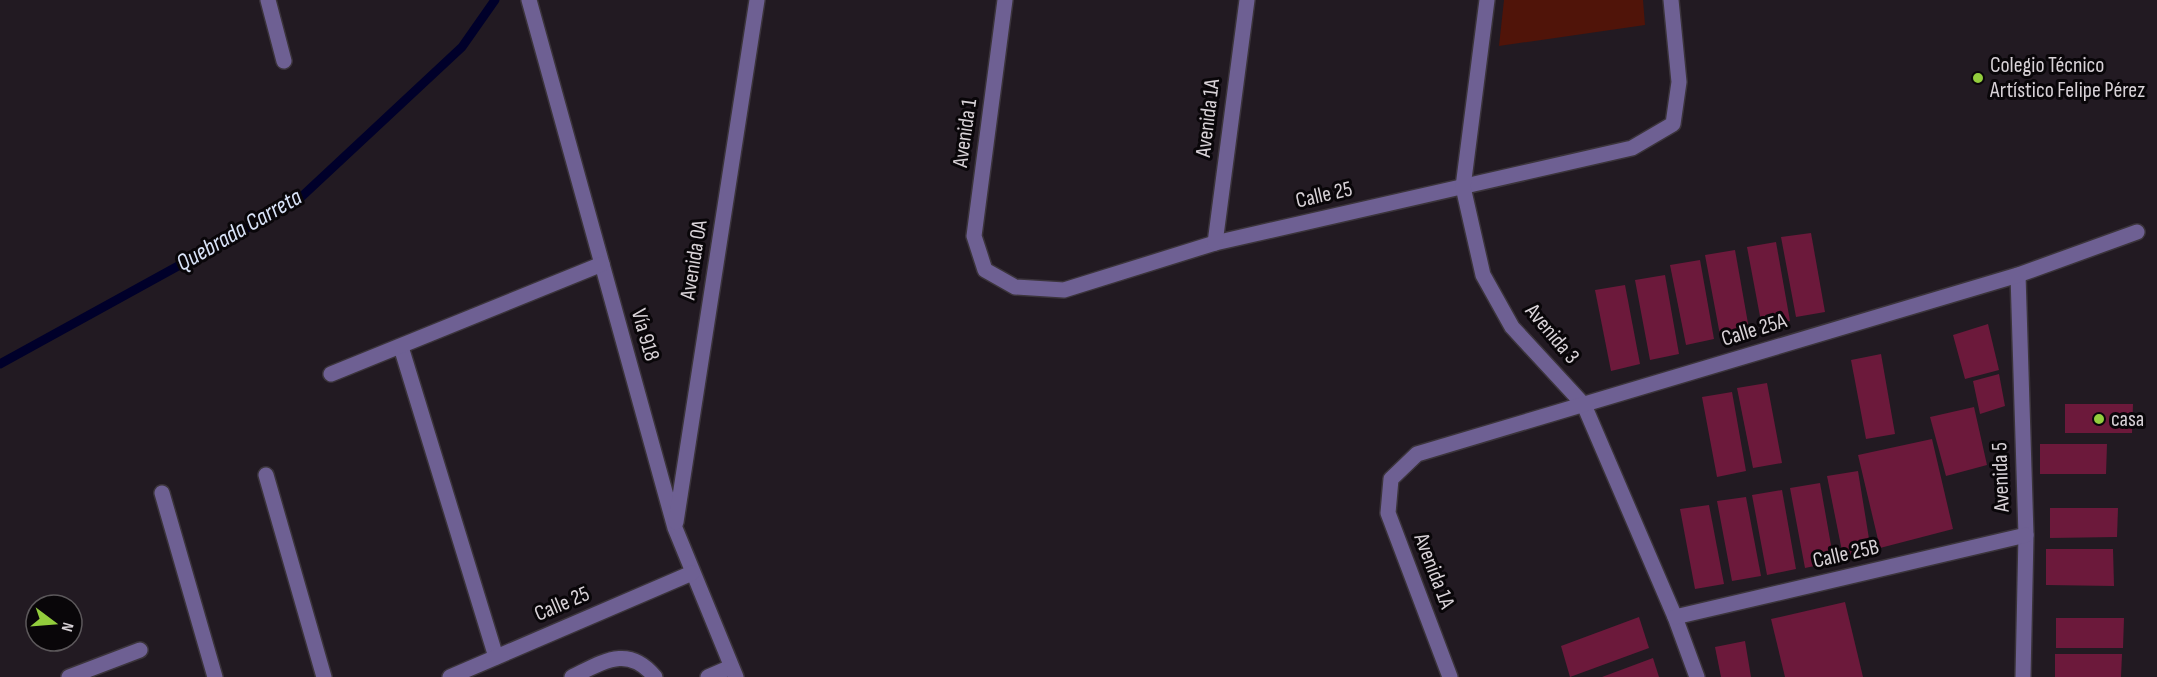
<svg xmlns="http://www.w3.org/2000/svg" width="2157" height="677" font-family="'Sofia Sans Condensed',sans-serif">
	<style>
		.green { fill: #501409 }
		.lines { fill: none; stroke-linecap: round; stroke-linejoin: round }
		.stream { stroke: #00002a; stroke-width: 9 }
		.building { fill: #6c193b }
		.minor-casing { stroke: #3b343b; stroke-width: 18 }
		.minor { stroke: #6e6093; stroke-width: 15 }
		.poi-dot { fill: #93cd3d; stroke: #090609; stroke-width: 2 }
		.labels { text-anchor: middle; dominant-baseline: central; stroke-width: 6; stroke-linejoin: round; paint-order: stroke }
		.poi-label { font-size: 22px; fill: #d8d2d7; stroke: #090609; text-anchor: start }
		.street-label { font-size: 22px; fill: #d8d2d7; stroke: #090609 }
		.water-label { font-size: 24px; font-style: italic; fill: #d9e3f8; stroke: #090609 }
	</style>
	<rect width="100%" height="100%" fill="#221a22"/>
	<polygon class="green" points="1504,0 1643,0 1645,25 1499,46"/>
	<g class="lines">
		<polyline class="stream" points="0,364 298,200 462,47 495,0"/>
	</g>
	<g class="building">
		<polygon points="1811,233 1825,312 1796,317 1781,237"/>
		<polygon points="1776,242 1790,321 1762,327 1747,247"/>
		<polygon points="1735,250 1749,329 1720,335 1705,255"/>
		<polygon points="1700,260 1714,339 1686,345 1670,265"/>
		<polygon points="1665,275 1679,354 1650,360 1635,280"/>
		<polygon points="1625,285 1640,364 1611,371 1595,290"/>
		<polygon points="1988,324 1999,370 1965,379 1953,335"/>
		<polygon points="1881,354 1895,434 1866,439 1851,360"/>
		<polygon points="1999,374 2005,406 1980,414 1973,381"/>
		<polygon points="1767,383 1782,463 1753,468 1737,388"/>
		<polygon points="1732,392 1746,471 1717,477 1702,397"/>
		<polygon points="2065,404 2133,404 2132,433 2065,433"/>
		<polygon points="1974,407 1987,465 1946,476 1930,417"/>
		<polygon points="1932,439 1953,529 1880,548 1858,455"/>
		<polygon points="2040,444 2107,444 2106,474 2040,474"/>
		<polygon points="1858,471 1871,551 1843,556 1827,476"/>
		<polygon points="1820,483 1834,562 1805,568 1790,488"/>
		<polygon points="1782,490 1796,569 1767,575 1752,495"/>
		<polygon points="1746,497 1761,576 1732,581 1717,501"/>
		<polygon points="1709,505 1724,584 1695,589 1680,509"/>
		<polygon points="2050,508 2118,508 2117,537 2050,538"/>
		<polygon points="2046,549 2113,549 2114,586 2046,585"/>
		<polygon points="1845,602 1863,677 1785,677 1771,619"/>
		<polygon points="1639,617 1649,648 1570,677 1561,646"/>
		<polygon points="2056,618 2124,618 2123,648 2056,648"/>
		<polygon points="1745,641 1751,677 1721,677 1715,647"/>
		<polygon points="2055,654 2122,654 2121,677 2055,677"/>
		<polygon points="1653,658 1659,677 1602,677"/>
	</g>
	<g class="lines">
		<g class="minor-casing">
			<g id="minor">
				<polyline points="268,0 284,61"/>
				<polyline points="529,0 675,528 736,677"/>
				<polyline points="1005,0 974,236 985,270 1015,287 1064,290 1215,243 1632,148 1673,124 1679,82 1671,0"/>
				<polyline points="1487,0 1463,187 1483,275 1512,327 1584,405 1675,617 1697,677"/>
				<polyline points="1215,243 1247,0"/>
				<polyline points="2018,275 2026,535 2023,677"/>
				<polyline points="401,347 496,657"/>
				<polyline points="331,374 602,264"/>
				<polyline points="266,475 324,677"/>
				<polyline points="162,493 215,677"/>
				<polyline points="676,522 757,0"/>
				<polyline points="1675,617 2026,535"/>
				<polyline points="69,677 140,650"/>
				<polyline points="450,677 692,573"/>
				<path d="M572,677C603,662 628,644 655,677"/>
				<polyline points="708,677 731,667"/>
				<polyline points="1450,677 1388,513 1391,479 1417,454 2018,275 2137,232"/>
			</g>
		</g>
		<use href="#minor" class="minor"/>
	</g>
	<g class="poi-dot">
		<circle cx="1978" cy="78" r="6"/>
		<circle cx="2099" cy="419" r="6"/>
	</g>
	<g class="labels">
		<g class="poi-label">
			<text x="1990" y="65">Colegio Técnico<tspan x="1990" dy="25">Artístico Felipe Pérez</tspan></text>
			<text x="2111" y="419">casa</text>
		</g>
		<g class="street-label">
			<text transform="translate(1208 118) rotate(-83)">Avenida 1A</text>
			<text transform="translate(965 133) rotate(-82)">Avenida 1</text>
			<text transform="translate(1324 195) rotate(-13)">Calle 25</text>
			<text transform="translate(694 260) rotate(-81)">Avenida 0A</text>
			<text transform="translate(1754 330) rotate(-17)">Calle 25A</text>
			<text transform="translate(1552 334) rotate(50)">Avenida 3</text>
			<text transform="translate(645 335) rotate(74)">Vía 918</text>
			<text transform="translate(2001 477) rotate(-92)">Avenida 5</text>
			<text transform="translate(1846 554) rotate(-13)">Calle 25B</text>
			<text transform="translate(1434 571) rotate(69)">Avenida 1A</text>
			<text transform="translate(562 604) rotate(-23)">Calle 25</text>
		</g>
		<g class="water-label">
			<text transform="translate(239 230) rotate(-30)">Quebrada Carreta</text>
		</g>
	</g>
	<g transform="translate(54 623) rotate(106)"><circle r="28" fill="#090609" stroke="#5c585b" stroke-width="1.5"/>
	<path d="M0-4.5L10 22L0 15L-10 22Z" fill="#93cd3d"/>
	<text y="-9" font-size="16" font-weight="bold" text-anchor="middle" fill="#d8d2d7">N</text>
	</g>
</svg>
